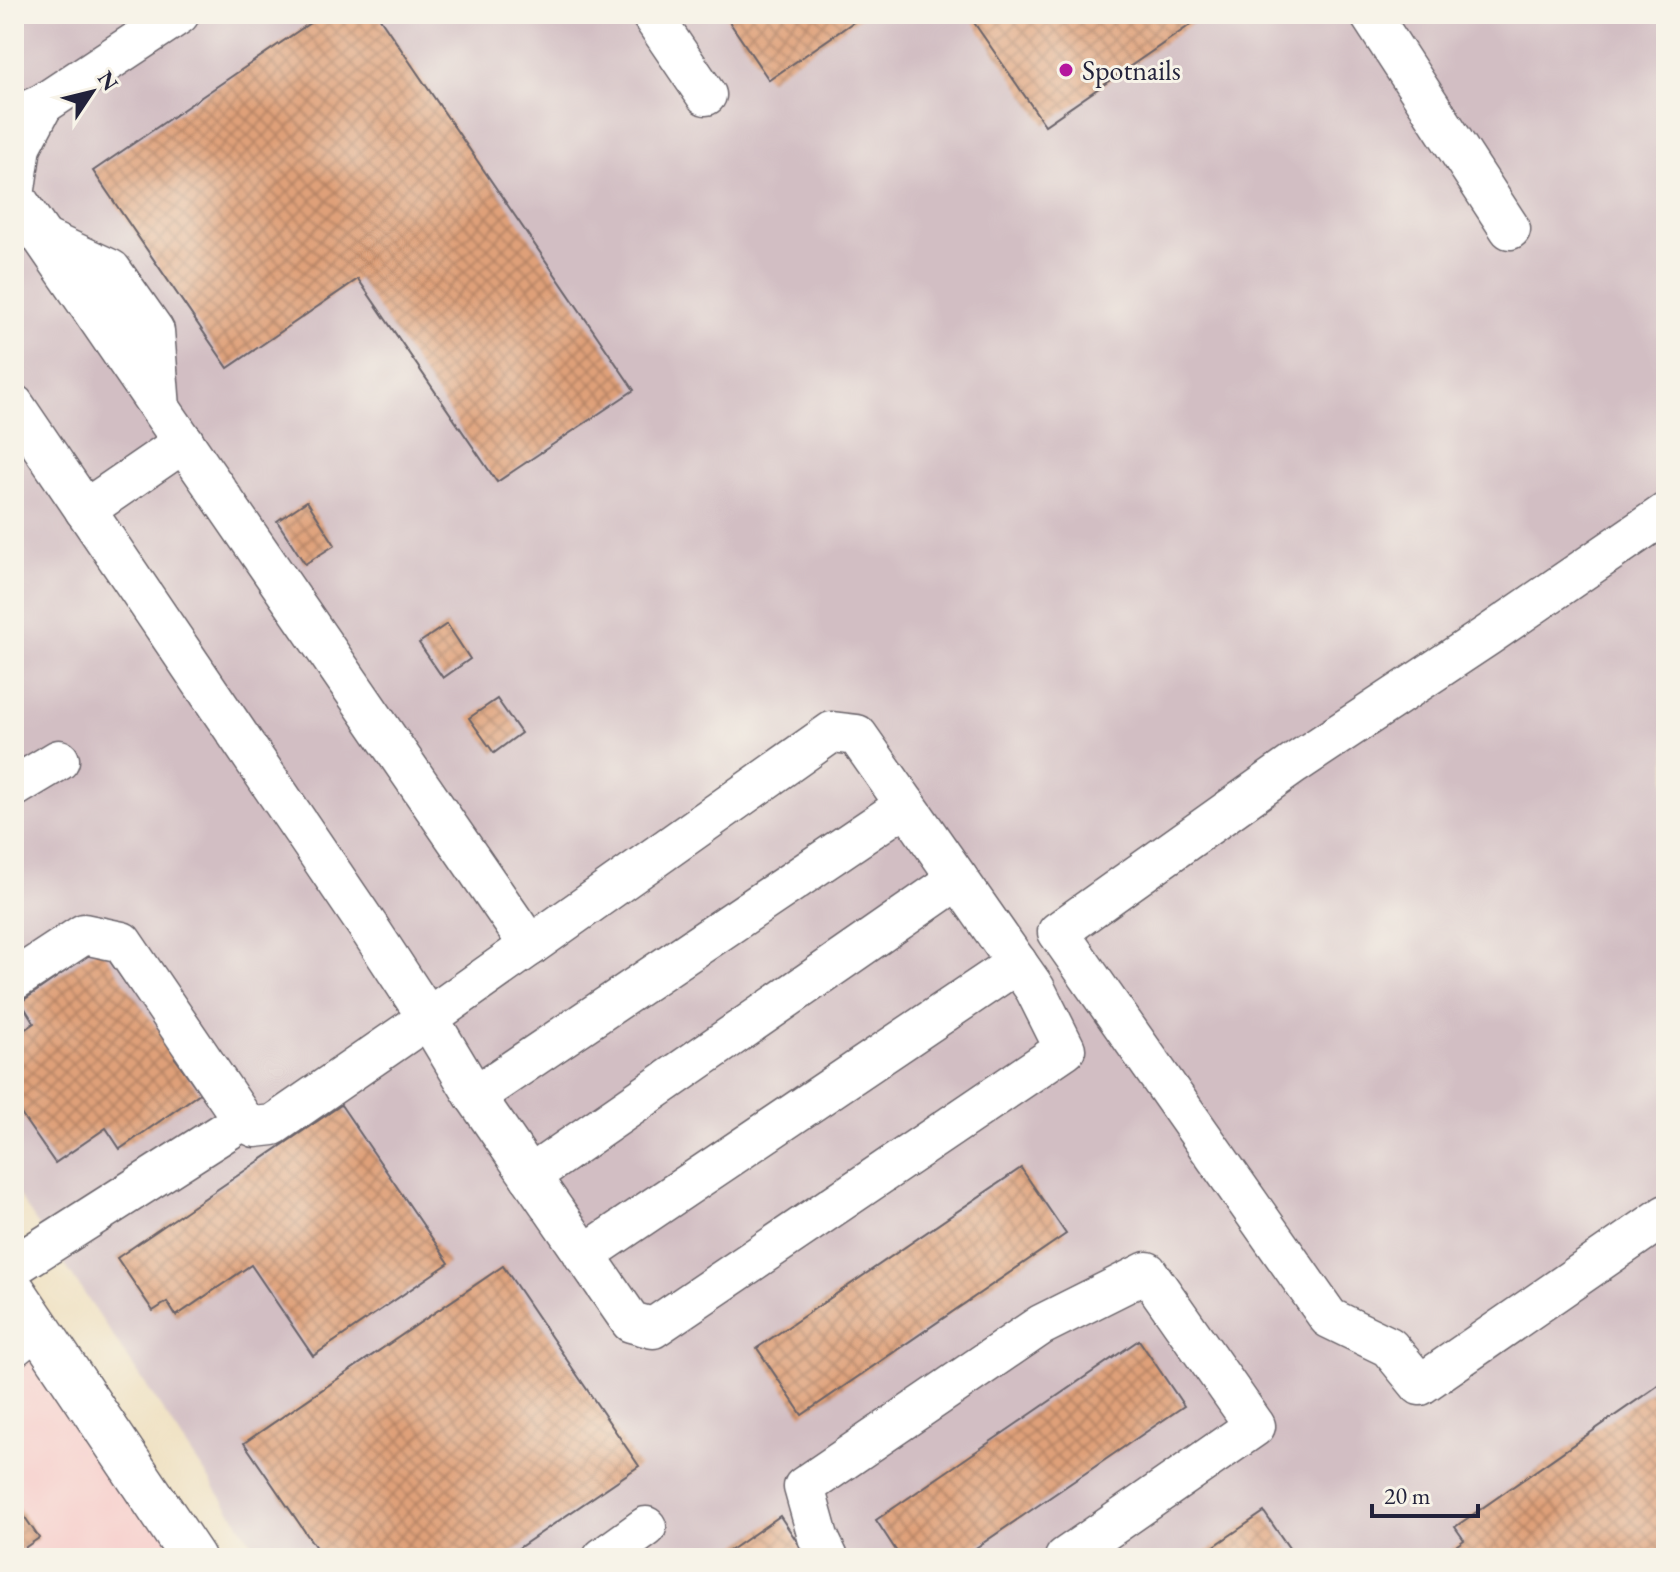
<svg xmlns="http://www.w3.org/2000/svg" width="1680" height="1572" font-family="'EB Garamond',serif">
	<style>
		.built { fill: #f7d0cd }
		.industrial { fill: #d2bec3 }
		.building { fill: url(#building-cross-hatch) }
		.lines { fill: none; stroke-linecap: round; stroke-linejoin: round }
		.minor-casing { stroke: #6a646a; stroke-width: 43 }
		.major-casing { stroke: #6a646a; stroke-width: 47 }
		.minor { stroke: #fff; stroke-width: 40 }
		.major { stroke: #fff; stroke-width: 44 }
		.poi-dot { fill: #b5179e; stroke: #f7f3e8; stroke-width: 3 }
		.labels { text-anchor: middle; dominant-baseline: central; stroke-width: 6; stroke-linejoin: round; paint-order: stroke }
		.poi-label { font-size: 28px; fill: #22223b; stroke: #f7f3e8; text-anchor: start }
	</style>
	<defs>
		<pattern id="building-cross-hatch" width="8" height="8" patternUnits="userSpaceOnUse" patternTransform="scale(2)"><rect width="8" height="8" fill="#dfa079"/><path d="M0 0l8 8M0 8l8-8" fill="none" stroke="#b48264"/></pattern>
	</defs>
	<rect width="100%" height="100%" fill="#f7f3e8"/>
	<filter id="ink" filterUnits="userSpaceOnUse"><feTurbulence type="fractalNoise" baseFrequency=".0125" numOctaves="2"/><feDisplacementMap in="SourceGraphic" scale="16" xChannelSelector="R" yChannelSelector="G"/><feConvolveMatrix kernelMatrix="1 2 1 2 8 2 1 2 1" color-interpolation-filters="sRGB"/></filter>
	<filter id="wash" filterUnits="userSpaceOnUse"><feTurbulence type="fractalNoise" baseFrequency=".006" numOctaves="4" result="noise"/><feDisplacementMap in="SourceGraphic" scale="32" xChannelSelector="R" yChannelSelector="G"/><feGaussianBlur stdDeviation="1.8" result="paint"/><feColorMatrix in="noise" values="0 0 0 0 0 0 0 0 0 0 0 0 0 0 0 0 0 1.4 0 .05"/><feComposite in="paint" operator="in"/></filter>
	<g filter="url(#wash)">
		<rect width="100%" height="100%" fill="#efe0c0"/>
		<polygon class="built" points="14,1292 193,1558 14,1558"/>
		<polygon class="industrial" points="14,14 1666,14 1666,1558 262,1558 14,1189"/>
		<g id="blocks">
			<g class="building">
				<polygon points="323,14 377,14 634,390 497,482 358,279 228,368 93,171"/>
				<polygon points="724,14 865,14 769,80"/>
				<polygon points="968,14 1206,14 1045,125"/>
				<polygon points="307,501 335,545 305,564 277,521"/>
				<polygon points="447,624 470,659 443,678 419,643"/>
				<polygon points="497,699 521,733 494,753 469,718"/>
				<polygon points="100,947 157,1028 191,1046 175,1058 200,1093 120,1149 106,1128 55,1163 14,1104 14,1037 34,1023 21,1002"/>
				<polygon points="341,1105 449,1263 313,1356 251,1265 176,1316 167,1302 153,1311 117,1258"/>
				<polygon points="1021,1168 1066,1234 802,1415 757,1348"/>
				<polygon points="503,1266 639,1466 504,1558 323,1558 244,1443"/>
				<polygon points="1139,1340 1184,1406 961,1558 901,1558 876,1520"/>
				<polygon points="1666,1380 1666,1558 1439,1558 1464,1540 1455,1527"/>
				<polygon points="14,1501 39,1538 14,1555"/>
				<polygon points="1264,1512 1296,1558 1197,1558"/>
				<polygon points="780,1516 808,1558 719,1558"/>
			</g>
		</g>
	</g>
	<g filter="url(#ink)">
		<use href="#blocks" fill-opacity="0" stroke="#6a646a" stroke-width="2"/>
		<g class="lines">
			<g class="minor-casing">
				<g id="minor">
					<polyline points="651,14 706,95"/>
					<polyline points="1370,14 1510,229"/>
					<polyline points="43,104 21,146 14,196 530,946"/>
					<polyline points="20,114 43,104 179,14"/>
					<polyline points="46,240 111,270 154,331 160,408"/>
					<polyline points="14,405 369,928 428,1018 473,1093 631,1322 653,1328 1065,1049 1035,989 857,735 832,732 428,1018 273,1125 255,1127 243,1120"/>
					<polyline points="85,510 184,442"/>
					<polyline points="1666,513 1487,636 1294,764 1058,932 1329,1318 1389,1347 1420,1385 1666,1215"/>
					<polyline points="14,787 59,760"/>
					<polyline points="14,980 84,934 122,942 243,1120 14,1266"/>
					<polyline points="475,1096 906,805"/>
					<polyline points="530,1176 958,879"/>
					<polyline points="584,1255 1017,963"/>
					<polyline points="14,1346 38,1327"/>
					<polyline points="603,1558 646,1527"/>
					<polyline points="828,1558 818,1537 804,1487 1041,1325 1147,1272 1255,1426 1065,1558"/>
				</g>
			</g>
			<g class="major-casing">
				<polyline id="major" points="14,1292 193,1558"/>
			</g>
			<use href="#minor" class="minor"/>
			<use href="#major" class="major"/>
		</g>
	</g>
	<circle class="poi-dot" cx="1066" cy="70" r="8"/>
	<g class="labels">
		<g class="poi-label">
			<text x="1082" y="70">Spotnails</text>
		</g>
	</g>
	<rect width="1680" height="1572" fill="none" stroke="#f7f3e8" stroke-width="48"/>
	<g transform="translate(92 92) rotate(55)" stroke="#f7f3e8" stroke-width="6" paint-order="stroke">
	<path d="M0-6L14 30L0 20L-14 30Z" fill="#22223b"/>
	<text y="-12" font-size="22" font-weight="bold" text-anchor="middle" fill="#22223b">N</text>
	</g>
	<path d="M1372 1504v12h106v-12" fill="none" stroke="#22223b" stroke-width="4"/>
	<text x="1384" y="1504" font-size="24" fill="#22223b" stroke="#f7f3e8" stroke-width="6" paint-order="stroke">20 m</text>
</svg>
